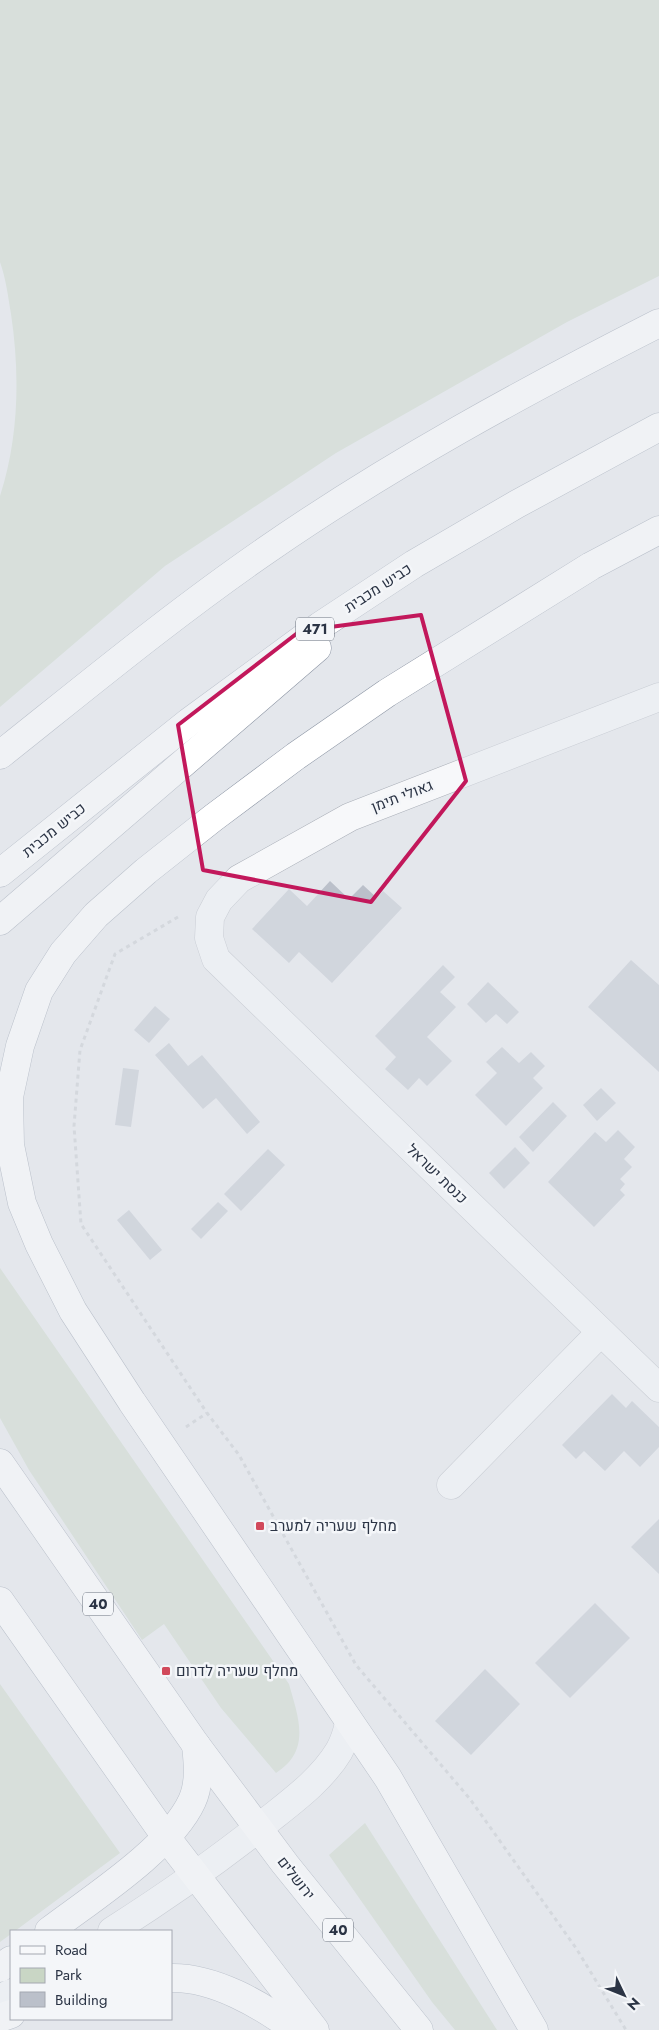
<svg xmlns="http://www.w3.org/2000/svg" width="659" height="2030" font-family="Jost,Heebo,sans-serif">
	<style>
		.green { fill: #c9d6c5 }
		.building { fill: #bbc0ca }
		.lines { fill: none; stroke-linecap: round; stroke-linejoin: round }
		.minor-casing { stroke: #a9aeb7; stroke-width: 29 }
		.highway-casing { stroke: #8b94a3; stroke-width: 29 }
		.path { stroke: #c2c5cb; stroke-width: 3; stroke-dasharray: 4 4; stroke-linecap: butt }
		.minor { stroke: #f7f8fa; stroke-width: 28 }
		.highway { stroke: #fff; stroke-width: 28 }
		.marked { fill: none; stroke: #c2185b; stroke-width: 4; stroke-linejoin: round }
		.poi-dot { fill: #d1495b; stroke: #f4f6f9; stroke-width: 2 }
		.labels { text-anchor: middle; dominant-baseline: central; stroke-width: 5; stroke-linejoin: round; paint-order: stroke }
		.shield { fill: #f4f6f9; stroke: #676e7b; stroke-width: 1 }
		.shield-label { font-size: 14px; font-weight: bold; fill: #2b3445 }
		.street-label { font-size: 15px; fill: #2b3445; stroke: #f4f6f9 }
		.poi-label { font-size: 15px; fill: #2b3445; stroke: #f4f6f9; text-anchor: start }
	</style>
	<rect width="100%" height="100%" fill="#e4e7ec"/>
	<g class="green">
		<path d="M0,0H659V276L567,322L336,453L165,566L0,707V496C19,437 20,374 11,314C8,296 6,279 0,262Z"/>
		<path d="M0,1268L289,1684C298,1717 312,1750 276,1773L221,1708L164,1624L142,1640L29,1470L0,1418Z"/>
		<polygon points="0,1684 120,1853 15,1931 11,1931 11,1934 0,1942"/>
		<polygon points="365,1823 497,2030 455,2030 432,2002 329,1855"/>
	</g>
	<g class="building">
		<polygon points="330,881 349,899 363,885 377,898 383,891 402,908 332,983 299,952 289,963 252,929 289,889 307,906"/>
		<polygon points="631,960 659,985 659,1072 588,1007"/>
		<polygon points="443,965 455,977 440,992 456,1007 427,1037 452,1061 427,1086 419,1078 408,1090 385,1069 396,1057 375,1036"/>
		<polygon points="488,982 519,1012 507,1024 496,1014 486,1023 467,1004"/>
		<polygon points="155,1006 170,1019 149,1043 134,1030"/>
		<polygon points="169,1043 188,1066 202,1055 260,1122 247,1134 216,1098 203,1109 155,1055"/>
		<polygon points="502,1047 519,1063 531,1052 545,1066 533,1078 543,1088 506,1126 475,1095 497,1073 486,1062"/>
		<polygon points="123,1068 139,1070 131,1127 115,1125"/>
		<polygon points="601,1088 616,1103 597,1121 583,1105"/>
		<polygon points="553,1102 567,1116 533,1152 519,1137"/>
		<polygon points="618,1130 635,1147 624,1159 632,1167 620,1179 625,1184 620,1190 625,1195 594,1227 548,1182 595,1132 606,1142"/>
		<polygon points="515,1147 530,1163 504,1189 489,1173"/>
		<polygon points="268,1149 285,1165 241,1211 224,1194"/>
		<polygon points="218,1202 228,1211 201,1239 191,1229"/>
		<polygon points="129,1210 162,1250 150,1260 117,1220"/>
		<polygon points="612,1394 626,1408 632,1401 659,1427 659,1447 640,1467 624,1451 605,1471 584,1451 576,1459 562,1445"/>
		<polygon points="659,1519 659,1574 631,1547"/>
		<polygon points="595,1603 630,1638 570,1698 535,1663"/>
		<polygon points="485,1669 520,1704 471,1755 435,1721"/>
	</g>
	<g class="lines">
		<g class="minor-casing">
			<g id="minor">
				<polyline points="659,697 350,817 239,879 219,900 210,917 209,938 216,959 659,1388"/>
				<polyline points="451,1485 600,1333"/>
				<path d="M112,1931C167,1896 220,1859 271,1818C295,1799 323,1778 339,1751C344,1742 347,1733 349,1723"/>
				<polyline points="0,1999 11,1993"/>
			</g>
		</g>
		<g class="highway-casing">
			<g id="highway">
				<path d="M0,755C88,685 175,613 268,549C391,464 525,391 659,323"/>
				<polyline points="0,873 189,722 320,626 414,564 517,504 659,427"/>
				<polyline points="0,921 317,648"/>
				<polyline points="0,1463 196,1745 285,1864 419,2030"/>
				<polyline points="0,1601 166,1837 315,2030"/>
				<path d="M49,1931C91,1899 170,1849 192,1801C200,1784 198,1763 196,1745"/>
				<polyline points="0,1968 11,1960"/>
				<path d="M171,1978C214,1977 262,2005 295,2030"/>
				<polyline points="0,2018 11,2014"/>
				<polyline points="534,2030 388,1778 132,1402 73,1311 39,1244 22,1203 10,1145 9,1097 20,1046 39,991 63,953 96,915 146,871 213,818 296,756 387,693 591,566 659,530"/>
			</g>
		</g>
		<g class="path">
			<polyline points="178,917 115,954 80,1050 74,1126 81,1224 207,1413 239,1455 356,1665 470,1799 576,1948 626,2030"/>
			<polyline points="186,1427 207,1413"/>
		</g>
		<use href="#minor" class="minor"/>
		<use href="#highway" class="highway"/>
	</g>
	<path d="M0 0H659V2030H0ZM421,615L466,781L371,902L203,870L178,725L300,631Z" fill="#e4e7ec" fill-opacity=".55" fill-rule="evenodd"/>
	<path class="marked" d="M421,615L466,781L371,902L203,870L178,725L300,631Z"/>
	<g class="poi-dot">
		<rect x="255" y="1521" width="10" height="10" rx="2.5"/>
		<rect x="161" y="1666" width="10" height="10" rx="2.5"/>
	</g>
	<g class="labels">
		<g class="shield">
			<rect x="296" y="617.5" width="38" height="23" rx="4"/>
			<rect x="83" y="1592.5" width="30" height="23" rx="4"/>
			<rect x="323" y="1918.5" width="30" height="23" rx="4"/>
		</g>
		<g class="shield-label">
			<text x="315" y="629">471</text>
			<text x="98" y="1604">40</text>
			<text x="338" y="1930">40</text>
		</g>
		<g class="street-label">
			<text transform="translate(378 588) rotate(-33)">כביש מכבית</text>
			<text transform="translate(402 796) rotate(-21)">גאולי תימן</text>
			<text transform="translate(54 830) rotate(-39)">כביש מכבית</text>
			<text transform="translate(437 1174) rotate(44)">כנסת ישראל</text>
			<text transform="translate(296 1878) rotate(52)">ירושלים</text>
		</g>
		<g class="poi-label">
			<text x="270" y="1526">מחלף שעריה למערב</text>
			<text x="176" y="1671">מחלף שעריה לדרום</text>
		</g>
	</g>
	<rect x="10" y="1930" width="162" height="90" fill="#f4f6f9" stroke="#a4a8b1"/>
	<rect x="20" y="1946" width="25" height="8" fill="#f7f8fa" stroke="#a4a8b1"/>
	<text x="55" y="1955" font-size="15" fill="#2b3445">Road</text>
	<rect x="20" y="1968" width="25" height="15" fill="#c9d6c5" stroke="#a4a8b1"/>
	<text x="55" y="1980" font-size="15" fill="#2b3445">Park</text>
	<rect x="20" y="1992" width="25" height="15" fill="#bbc0ca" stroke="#a4a8b1"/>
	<text x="55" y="2005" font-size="15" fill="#2b3445">Building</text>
	<g transform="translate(624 1995) rotate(133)" stroke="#f4f6f9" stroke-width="4" paint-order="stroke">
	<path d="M0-4L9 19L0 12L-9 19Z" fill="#2b3445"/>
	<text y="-8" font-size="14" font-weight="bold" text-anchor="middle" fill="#2b3445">N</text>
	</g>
</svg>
